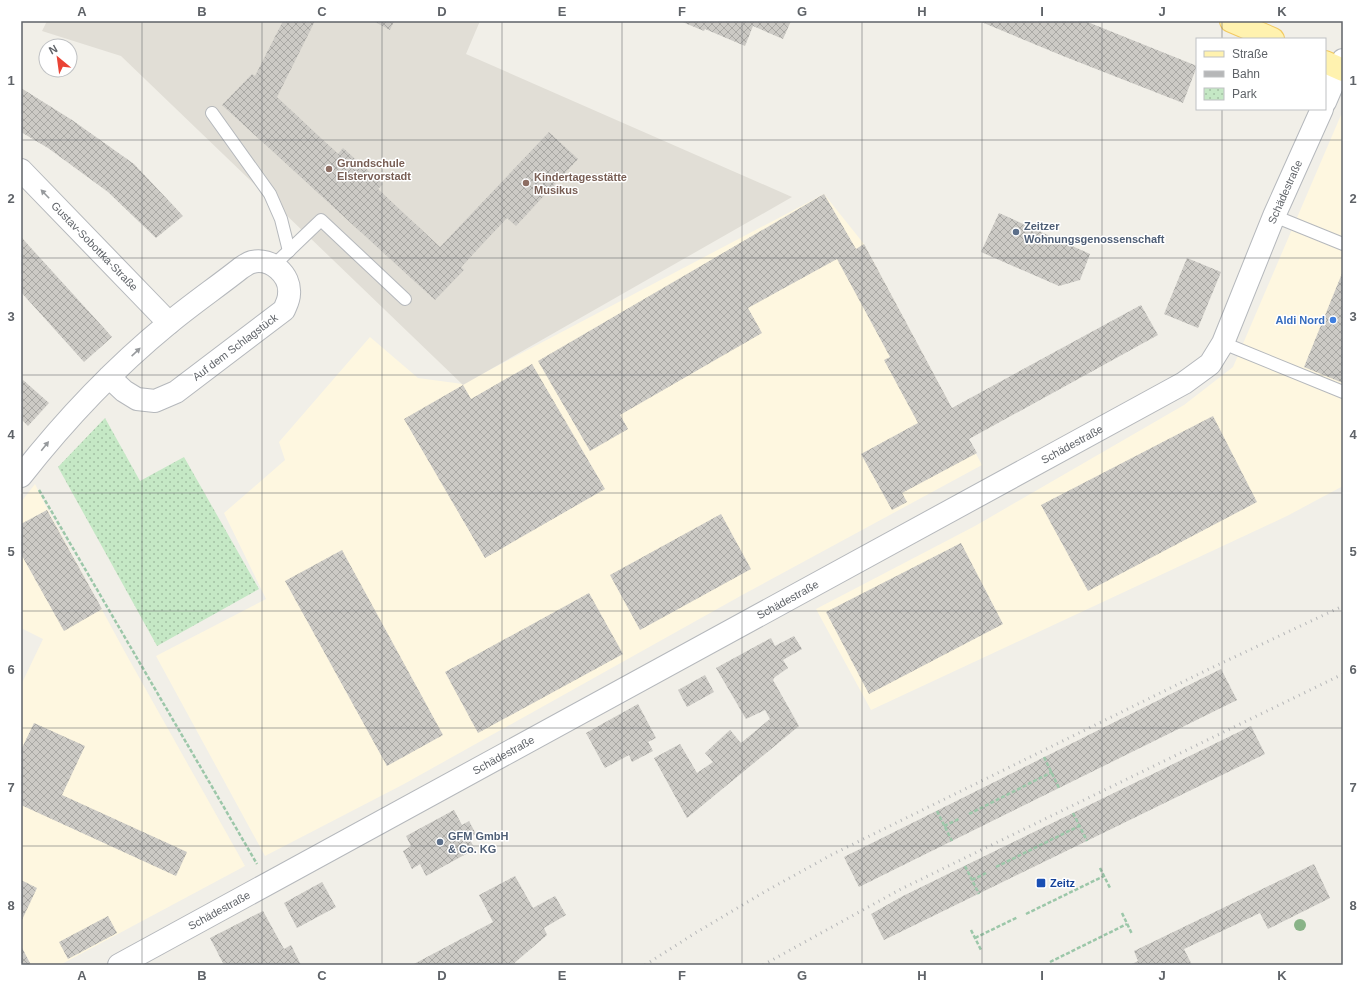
<svg xmlns="http://www.w3.org/2000/svg" width="1364" height="986" font-family="Helvetica,sans-serif">
	<style>
		.commercial { fill: #fef7e0 }
		.education { fill: #e1ded6 }
		.park { fill: url(#park-dots) }
		.building { fill: url(#building-cross-hatch) }
		.lines { fill: none; stroke-linecap: round; stroke-linejoin: round }
		.service-casing { stroke: #b5b8bc; stroke-width: 14 }
		.minor-casing { stroke: #b5b8bc; stroke-width: 24 }
		.primary-casing { stroke: #f2c960; stroke-width: 24 }
		.path { stroke: #9cc7a9; stroke-width: 2.5; stroke-dasharray: 4 2; stroke-linecap: butt }
		.service { stroke: #fff; stroke-width: 12 }
		.minor { stroke: #fff; stroke-width: 22 }
		.primary { stroke: #fff2af; stroke-width: 22 }
		.rail { stroke: #b6b7b8; stroke-width: 3; stroke-dasharray: 1 5; stroke-linecap: butt }
		.tree { fill: #89b387 }
		.oneway { fill: #979a9d }
		.grid { fill: none; stroke: #5f6368; stroke-width: 1; stroke-opacity: 0.55 }
		.education-dot { fill: #8d6e63; stroke: #fff; stroke-width: 1.5 }
		.service-dot { fill: #5c6f8a; stroke: #fff; stroke-width: 1.5 }
		.shop-dot { fill: #3f7fe0; stroke: #fff; stroke-width: 1.5 }
		.transit-dot { fill: #1a4fb4; stroke: #fff; stroke-width: 1.5 }
		.labels { text-anchor: middle; dominant-baseline: central; stroke-width: 3; stroke-linejoin: round; paint-order: stroke }
		.education-label { font-size: 11px; font-weight: bold; fill: #785e54; stroke: #fff; text-anchor: start }
		.street-label { font-size: 11px; fill: #5f6368; stroke: #fff }
		.service-label { font-size: 11px; font-weight: bold; fill: #4e5e75; stroke: #fff; text-anchor: start }
		.shop-label { font-size: 11px; font-weight: bold; fill: #366cbe; stroke: #fff; text-anchor: end }
		.transit-label { font-size: 11px; font-weight: bold; fill: #164399; stroke: #fff; text-anchor: start }
		.neatline { fill: none; stroke: #5f6368; stroke-width: 1.5 }
		.grid-label { font-size: 13px; text-anchor: middle; font-weight: bold; fill: #5f6368 }
	</style>
	<defs>
		<pattern id="park-dots" width="8" height="8" patternUnits="userSpaceOnUse"><rect width="8" height="8" fill="#c5e8c5"/><path d="M2 2h.1M6 6h.1" fill="none" stroke="#a3c0a4" stroke-width="1.8" stroke-linecap="round"/></pattern>
		<pattern id="building-cross-hatch" width="8" height="8" patternUnits="userSpaceOnUse"><rect width="8" height="8" fill="#cccac5"/><path d="M0 0l8 8M0 8l8-8" fill="none" stroke="#a9a8a4"/></pattern>
	</defs>
	<rect width="100%" height="100%" fill="#f1efe8"/>
	<g class="commercial">
		<polygon points="1341,115 1343,116 1343,486 1287,516 871,710 816,609 975,526 1184,405 1233,367"/>
		<polygon points="824,194 864,244 982,465 744,594 404,784 265,856 156,656 266,599 224,513 285,460 279,442 370,337 418,378 463,384"/>
		<polygon points="35,484 48,510 126,654 245,866 60,965 31,965 21,946 21,685 43,639 21,628 21,502"/>
	</g>
	<polygon class="education" points="47,21 480,21 466,54 792,197 463,385 121,56 42,31"/>
	<polygon class="park" points="105,418 140,481 184,457 259,589 157,646 58,467"/>
	<g class="building">
		<polygon points="283,21 315,21 277,97 338,154 343,148 383,184 378,189 440,247 549,132 578,159 516,226 507,218 461,267 464,270 435,300 222,105 252,74 255,76"/>
		<polygon points="373,21 394,21 390,30"/>
		<polygon points="680,21 791,21 783,39 753,26 745,46 705,29 704,31"/>
		<polygon points="979,21 1085,21 1197,66 1183,103 1063,56"/>
		<polygon points="21,88 72,120 134,164 183,216 156,238 108,192 48,148 21,132"/>
		<polygon points="824,194 856,249 864,244 952,408 1141,305 1158,335 969,439 977,453 902,493 907,502 892,510 861,454 918,423 884,360 890,357 837,259 748,308 762,333 620,415 628,429 590,451 538,361"/>
		<polygon points="999,213 1090,254 1080,280 1059,286 981,252"/>
		<polygon points="21,237 112,337 84,362 21,292"/>
		<polygon points="1187,258 1221,272 1198,328 1164,314"/>
		<polygon points="1343,271 1343,383 1304,367"/>
		<polygon points="532,364 605,489 485,558 404,419 463,385 471,399"/>
		<polygon points="23,380 49,403 28,426 21,419 21,382"/>
		<polygon points="1213,416 1257,502 1088,591 1041,505"/>
		<polygon points="47,510 102,609 64,631 21,554 21,524"/>
		<polygon points="721,514 751,569 640,630 610,575"/>
		<polygon points="961,543 1003,624 869,694 826,612"/>
		<polygon points="342,550 443,735 387,766 285,581"/>
		<polygon points="589,593 623,654 478,733 445,672"/>
		<polygon points="794,636 802,649 783,660 788,668 775,677 773,680 799,726 687,818 654,758 680,744 697,773 713,762 705,753 730,730 741,743 770,719 765,710 746,719 716,668 771,638 775,646"/>
		<polygon points="1221,669 1237,700 859,887 844,857"/>
		<polygon points="705,675 714,692 687,707 678,690"/>
		<polygon points="638,704 656,738 648,742 653,751 632,762 629,755 605,768 586,733"/>
		<polygon points="34,723 85,746 62,795 187,852 176,876 21,805 21,748 22,748"/>
		<polygon points="1251,726 1265,754 884,940 871,914 903,896"/>
		<polygon points="454,810 462,825 469,821 476,834 469,838 475,849 426,876 420,864 412,869 403,851 411,846 406,836"/>
		<polygon points="1314,864 1330,898 1268,929 1260,913 1184,949 1192,965 1130,965 1138,961 1134,951"/>
		<polygon points="515,876 533,908 555,896 566,915 544,928 547,935 512,965 412,965 493,922 479,895"/>
		<polygon points="21,880 37,888 21,922"/>
		<polygon points="322,882 336,907 297,928 284,903"/>
		<polygon points="263,911 284,949 291,945 301,965 224,965 210,938"/>
		<polygon points="108,916 117,933 68,959 59,942"/>
		<polygon points="21,946 31,965 21,965"/>
	</g>
	<g class="lines">
		<g class="service-casing">
			<g id="service">
				<polyline points="212,113 270,194 281,219 289,251"/>
				<polyline points="1274,216 1343,244"/>
				<polyline points="274,265 321,220 405,299"/>
				<polyline points="1223,343 1343,392"/>
			</g>
		</g>
		<g class="minor-casing">
			<g id="minor">
				<polyline points="1325,102 1343,60"/>
				<path id="s1" d="M21,170L169,323"/>
				<path d="M21,476C65,420 113,369 168,324C192,304 217,287 241,268C244,266 248,263 252,262C271,257 291,275 289,294C289,300 286,305 284,310L176,392L155,401L137,399L124,391L109,377"/>
				<path id="s2" d="M119,965L1184,383L1210,364L1223,343L1274,216L1322,109"/>
			</g>
		</g>
		<g class="primary-casing">
			<g id="primary">
				<polyline points="1231,21 1273,39"/>
				<polyline points="1325,62 1343,70"/>
			</g>
		</g>
		<g class="path">
			<polyline points="39,490 257,864"/>
			<polyline points="1044,757 1059,788"/>
			<polyline points="937,811 952,841"/>
			<polyline points="1073,813 1087,841"/>
			<polyline points="969,814 1052,772"/>
			<polyline points="944,826 959,819"/>
			<polyline points="965,866 979,894"/>
			<polyline points="996,867 1079,826"/>
			<polyline points="1100,868 1110,888"/>
			<polyline points="972,880 986,873"/>
			<polyline points="1122,913 1132,934"/>
			<polyline points="1026,914 1104,876"/>
			<polyline points="971,930 981,950"/>
			<polyline points="975,938 1018,917"/>
			<polyline points="1050,962 1127,924"/>
		</g>
		<use href="#service" class="service"/>
		<use href="#minor" class="minor"/>
		<use href="#primary" class="primary"/>
		<g class="rail">
			<polyline points="645,965 697,932 766,891 833,854 1209,669 1343,606"/>
			<polyline points="763,965 901,889 1343,674"/>
		</g>
	</g>
	<circle class="tree" cx="1300" cy="925" r="6"/>
	<defs><path id="oneway-solid" d="M-6-.8H1V-3.2L6.5 0L1 3.2V.8H-6Z"/></defs>
	<g class="oneway">
		<use href="#oneway-solid" transform="translate(45 194) rotate(-134)"/>
		<use href="#oneway-solid" transform="translate(136 352) rotate(-43)"/>
		<use href="#oneway-solid" transform="translate(45 446) rotate(-51)"/>
	</g>
	<path class="grid" d="M142,21V965M262,21V965M382,21V965M502,21V965M622,21V965M742,21V965M862,21V965M982,21V965M1102,21V965M1222,21V39M1222,109V965M21,140H1343M21,258H1343M21,375H1343M21,493H1343M21,611H1343M21,728H1343M21,846H1343"/>
	<g class="education-dot">
		<circle cx="329" cy="169" r="4"/>
		<circle cx="526" cy="183" r="4"/>
	</g>
	<g class="service-dot">
		<circle cx="1016" cy="232" r="4"/>
		<circle cx="440" cy="842" r="4"/>
	</g>
	<circle class="shop-dot" cx="1333" cy="320" r="4"/>
	<rect class="transit-dot" x="1036" y="878" width="10" height="10" rx="2"/>
	<g class="labels">
		<g class="education-label">
			<text x="337" y="163">Grundschule<tspan x="337" dy="13">Elstervorstadt</tspan></text>
			<text x="534" y="177">Kindertagesstätte<tspan x="534" dy="13">Musikus</tspan></text>
		</g>
		<g class="street-label">
			<text stroke="none"><textPath href="#s2" startOffset="1434">Schädestraße</textPath></text>
			<text stroke="none"><textPath href="#s1" startOffset="106">Gustav-Sobottka-Straße</textPath></text>
			<text transform="translate(235 347) rotate(-37)">Auf dem Schlagstück</text>
			<text stroke="none"><textPath href="#s2" startOffset="1086">Schädestraße</textPath></text>
			<text stroke="none"><textPath href="#s2" startOffset="762">Schädestraße</textPath></text>
			<text stroke="none"><textPath href="#s2" startOffset="438">Schädestraße</textPath></text>
			<text stroke="none"><textPath href="#s2" startOffset="114">Schädestraße</textPath></text>
		</g>
		<g class="service-label">
			<text x="1024" y="226">Zeitzer<tspan x="1024" dy="13">Wohnungsgenossenschaft</tspan></text>
			<text x="448" y="836">GFM GmbH<tspan x="448" dy="13">&amp; Co. KG</tspan></text>
		</g>
		<g class="shop-label">
			<text x="1325" y="320">Aldi Nord</text>
		</g>
		<g class="transit-label">
			<text x="1050" y="883">Zeitz</text>
		</g>
	</g>
	<rect width="1364" height="986" fill="none" stroke="#ffffff" stroke-width="44"/>
	<rect x="1196" y="38" width="130" height="72" fill="#ffffff" stroke="#bfc1c3"/>
	<rect x="1204" y="51" width="20" height="6" fill="#fff2af" stroke="#bfc1c3"/>
	<text x="1232" y="58" font-size="12" fill="#5f6368">Straße</text>
	<rect x="1204" y="71" width="20" height="6" fill="#b6b7b8" stroke="#bfc1c3"/>
	<text x="1232" y="78" font-size="12" fill="#5f6368">Bahn</text>
	<rect x="1204" y="88" width="20" height="12" fill="url(#park-dots)" stroke="#bfc1c3"/>
	<text x="1232" y="98" font-size="12" fill="#5f6368">Park</text>
	<g transform="translate(58 58) rotate(331)"><circle r="19" fill="#ffffff" stroke="#bfc1c3"/>
	<path d="M0-3L7 15L0 10L-7 15Z" fill="#ea4335"/>
	<text y="-6" font-size="11" font-weight="bold" text-anchor="middle" fill="#5f6368">N</text>
	</g>
	<rect x="22" y="22" width="1320" height="942" class="neatline"/>
	<g class="grid-label">
		<text x="82" y="16">A</text>
		<text x="202" y="16">B</text>
		<text x="322" y="16">C</text>
		<text x="442" y="16">D</text>
		<text x="562" y="16">E</text>
		<text x="682" y="16">F</text>
		<text x="802" y="16">G</text>
		<text x="922" y="16">H</text>
		<text x="1042" y="16">I</text>
		<text x="1162" y="16">J</text>
		<text x="1282" y="16">K</text>
		<text x="11" y="85">1</text>
		<text x="1353" y="85">1</text>
		<text x="11" y="203">2</text>
		<text x="1353" y="203">2</text>
		<text x="11" y="321">3</text>
		<text x="1353" y="321">3</text>
		<text x="11" y="439">4</text>
		<text x="1353" y="439">4</text>
		<text x="11" y="556">5</text>
		<text x="1353" y="556">5</text>
		<text x="11" y="674">6</text>
		<text x="1353" y="674">6</text>
		<text x="11" y="792">7</text>
		<text x="1353" y="792">7</text>
		<text x="11" y="910">8</text>
		<text x="1353" y="910">8</text>
		<text x="82" y="980">A</text>
		<text x="202" y="980">B</text>
		<text x="322" y="980">C</text>
		<text x="442" y="980">D</text>
		<text x="562" y="980">E</text>
		<text x="682" y="980">F</text>
		<text x="802" y="980">G</text>
		<text x="922" y="980">H</text>
		<text x="1042" y="980">I</text>
		<text x="1162" y="980">J</text>
		<text x="1282" y="980">K</text>
	</g>
</svg>
